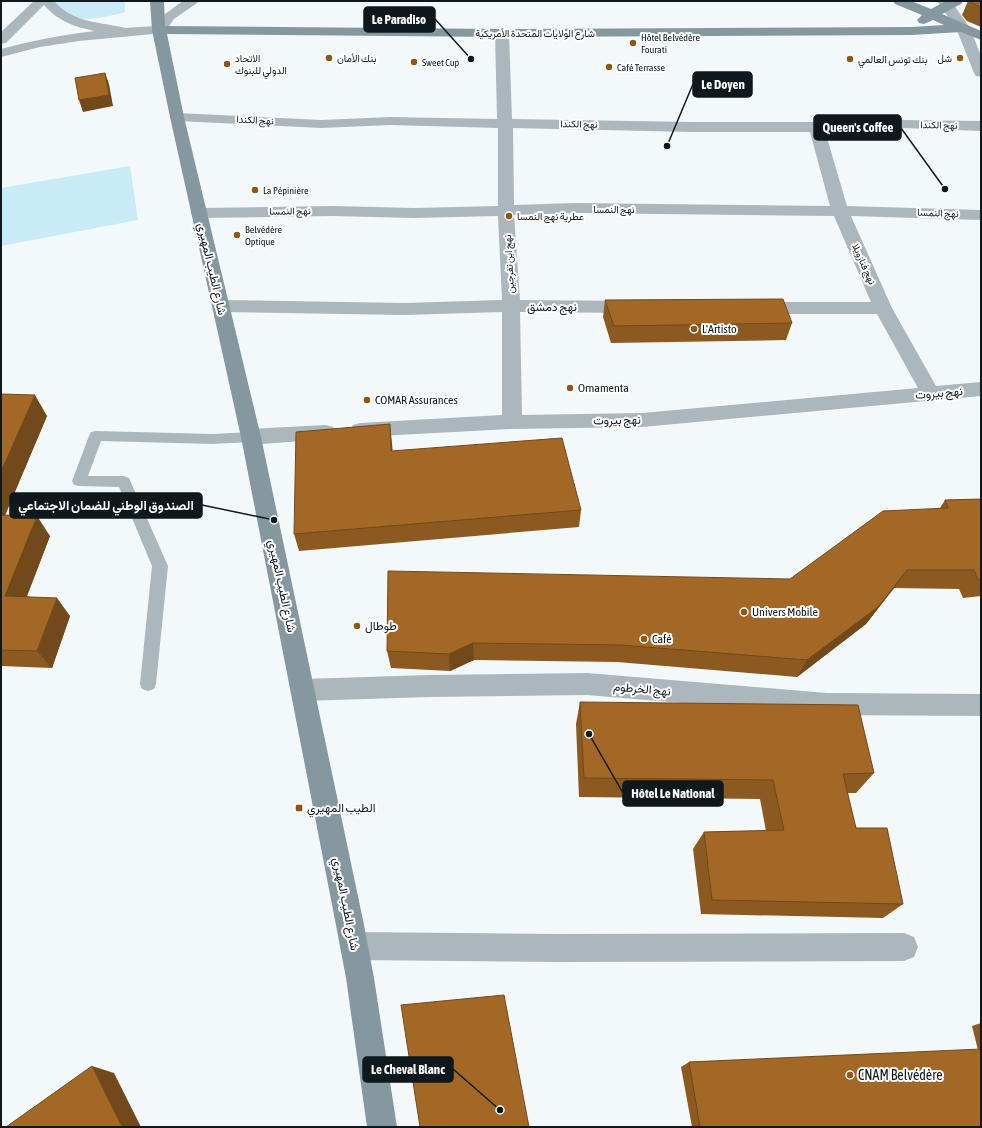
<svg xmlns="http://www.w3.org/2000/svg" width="982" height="1128" font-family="'Asap Condensed',Vazirmatn,sans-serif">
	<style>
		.green { fill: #c9eaf7 }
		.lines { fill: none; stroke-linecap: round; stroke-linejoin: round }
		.service { fill: #abb7bc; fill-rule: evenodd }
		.minor { fill: #abb7bc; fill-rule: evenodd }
		.tertiary { fill: #abb7bc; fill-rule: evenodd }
		.secondary { fill: #85989f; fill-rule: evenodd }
		.wall { fill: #8c5921 }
		.shaded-wall { fill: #72491b }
		.building { fill: #a36826; stroke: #72491b }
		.poi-dot { fill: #905712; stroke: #fff; stroke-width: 1.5 }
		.labels { text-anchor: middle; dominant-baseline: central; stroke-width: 4; stroke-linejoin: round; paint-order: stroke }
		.far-street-label { font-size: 10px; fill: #0e181d; stroke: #fff }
		.far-poi-label { font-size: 10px; fill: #0e181d; stroke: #fff; text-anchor: start }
		.street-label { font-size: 12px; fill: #0e181d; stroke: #fff }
		.poi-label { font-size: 12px; fill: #0e181d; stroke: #fff; text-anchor: start }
		.near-poi-label { font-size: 14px; fill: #0e181d; stroke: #fff; text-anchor: start }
		.leader { fill: none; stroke: #0e181d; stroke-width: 1.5 }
		.callout-dot { fill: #0e181d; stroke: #fff; stroke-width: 1.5 }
		.callout { fill: #0e181d; stroke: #0e181d; stroke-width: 1.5 }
		.callout-label { font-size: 13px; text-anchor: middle; font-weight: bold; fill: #fff }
	</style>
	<rect width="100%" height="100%" fill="#f3f9fb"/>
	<g class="green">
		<path d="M53,1H125V12C106,17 77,25 61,11C58,9 55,4 53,1Z"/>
		<polygon points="130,166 138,220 1,246 1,188"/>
	</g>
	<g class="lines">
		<polygon class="service" points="96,431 213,434 251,432 256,433 258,437 256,441 251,442 213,444 101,441 88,476 124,476 129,478 168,566 156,684 154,689 148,691 142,689 140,684 152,566 119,487 79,486 74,485 72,481 89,436 91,432"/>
		<g class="minor">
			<path d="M34,1H54C73,23 100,22 126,28L128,31L126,34L121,35C93,31 63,28 44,5L6,43L1,44V32Z"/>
			<polygon points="183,1 200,1 174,19 164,33 154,33 152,30 165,14"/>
			<path d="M502,29L507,30L509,33L512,119L692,122H816L902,120L981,121V131L902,128L825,131L847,206L981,210V220L851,216L892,308L936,386L981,382V396L642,427L512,429L360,437L353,435L350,430L353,425L360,423L502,415V312L404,315L221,312L215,310L212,306L215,302L221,300L404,303L502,300L498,216L414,218L332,216L199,218L193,217L191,213L193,209L199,208L332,206L414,208L498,206V128L390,125L321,128L177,121L172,120L170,117L172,114L177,113L321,120L390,117L497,119L495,33L497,30ZM513,128L692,132H810L830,206L575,203L514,205ZM575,213L834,216L871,302H757L751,304L748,308L751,312L757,314H877L918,388L642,413L522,415L520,312L634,313L640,311L643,307L640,303L634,301L520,300L514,215Z"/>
			<polygon points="326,425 333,427 336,432 333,437 326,439 251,445 244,442 241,437 244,432 251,429"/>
			<polygon points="587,673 827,693 981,694 981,716 827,715 587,695 429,697 303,701 295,698 291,690 295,682 303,679 429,675"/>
			<polygon points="354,932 555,934 904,933 914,937 918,947 914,957 904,961 555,962 354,960 344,956 340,946 344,936"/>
		</g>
		<g class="tertiary">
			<polygon points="937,1 951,1 970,28 981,56 981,77 976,76 974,73 956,28"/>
			<path d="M159,26L164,27L166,30L164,33L79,41L40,47L1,57V49C53,35 105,28 159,26Z"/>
		</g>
		<polygon class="secondary" points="150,1 164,1 165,26 502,29 912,27 944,25 933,20 924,24 919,23 917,20 922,15 895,4 893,1 911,1 931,9 946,1 963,1 961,4 942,14 981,31 981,40 961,32 912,35 502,37 167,34 184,117 261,437 363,920 374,978 397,1127 367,1127 346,978 335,920 241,437 170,117 152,30"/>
	</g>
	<g class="wall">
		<polygon points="968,1 981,1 981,27 967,21 962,15"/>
		<polygon points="605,300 792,323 786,340 611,343 603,317"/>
		<polygon points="1,394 47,416 5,515 50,536 27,596 70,616 52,668 1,666"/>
		<polygon points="392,443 392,451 581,510 579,527 299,551 294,534"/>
		<polygon points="981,499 981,596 963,598 959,589 894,588 866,624 797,677 617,662 474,660 450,671 391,668 387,651 790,579 940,508 945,500"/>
		<polygon points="580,702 874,773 856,793 847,793 856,828 903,904 883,918 701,914 693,849 704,832 766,831 760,799 579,797 576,724"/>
		<polygon points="981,1023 981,1127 692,1127 681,1067 689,1062 978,1050 972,1026"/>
	</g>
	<g class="shaded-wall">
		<polygon points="105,73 109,84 113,106 83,112 79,100"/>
		<polygon points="35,395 47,416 1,525 1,472"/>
		<polygon points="390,424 392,443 394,469 391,451"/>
		<polygon points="37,516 50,536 20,614 5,596"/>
		<polygon points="907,570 894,588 866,624 797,677 807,660"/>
		<polygon points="57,598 70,616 52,668 37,651"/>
		<polygon points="473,643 474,660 450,671 449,654"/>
		<polygon points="92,1066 114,1073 141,1127 122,1127"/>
	</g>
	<g class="building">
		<polygon points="971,1 981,1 981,7 974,4"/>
		<polygon points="105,73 109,95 79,100 75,78"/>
		<polygon points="783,299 792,323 614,326 605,300"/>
		<polygon points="1,394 35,395 1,472"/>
		<polygon points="390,424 391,451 562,438 581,510 294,534 296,432"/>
		<polygon points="981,499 981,579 978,580 974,570 907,570 878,607 807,660 621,645 473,643 449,654 387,651 388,571 790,579 883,511 948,508 945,500"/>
		<polygon points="1,515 37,516 5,596 57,598 37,651 1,650"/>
		<polygon points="580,702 858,705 874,773 843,774 856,828 887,828 903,904 712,900 704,832 784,830 773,780 584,778"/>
		<polygon points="504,995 529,1127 420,1127 401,1005"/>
		<polygon points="981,1049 981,1127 700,1127 689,1062"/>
		<polygon points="92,1066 122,1127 6,1127"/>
	</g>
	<g class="poi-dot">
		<circle cx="633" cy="43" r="4"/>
		<circle cx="329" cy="58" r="4"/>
		<circle cx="960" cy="58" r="4"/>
		<circle cx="850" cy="59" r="4"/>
		<circle cx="414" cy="62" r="4"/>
		<circle cx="227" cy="64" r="4"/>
		<circle cx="609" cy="67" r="4"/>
		<circle cx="255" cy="190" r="4"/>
		<circle cx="509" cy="216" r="4"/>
		<circle cx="237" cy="235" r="4"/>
		<circle cx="694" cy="329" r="4"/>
		<circle cx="570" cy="388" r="4"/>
		<circle cx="367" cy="400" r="4"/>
		<circle cx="744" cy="612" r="4"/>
		<circle cx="357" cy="626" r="4"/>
		<circle cx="644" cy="639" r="4"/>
		<rect x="295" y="804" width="8" height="8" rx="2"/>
		<circle cx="850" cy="1075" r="4"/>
	</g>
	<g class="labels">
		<g class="far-street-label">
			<text x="535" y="33">شارع الولايات المتحدة الأمريكية</text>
			<text transform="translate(255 120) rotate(3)">نهج الكندا</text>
			<text transform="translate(579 124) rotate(1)">نهج الكندا</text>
			<text transform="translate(939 125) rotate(1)">نهج الكندا</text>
			<text x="614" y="209">نهج النمسا</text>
			<text transform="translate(290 211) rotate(-1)">نهج النمسا</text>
			<text transform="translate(938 213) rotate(2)">نهج النمسا</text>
			<text transform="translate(509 264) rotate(-93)">نهج ابن تفرجين</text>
			<text transform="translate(864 264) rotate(66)">نهج فنازويلا</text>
		</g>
		<g class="far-poi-label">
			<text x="641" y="37">Hôtel Belvédère<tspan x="641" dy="12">Fourati</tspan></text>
			<text x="235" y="58">الاتحاد<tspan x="235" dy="12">الدولي للبنوك</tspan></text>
			<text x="337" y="58">بنك الأمان</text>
			<text x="952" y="58" text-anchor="end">شل</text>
			<text x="858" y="59">بنك تونس العالمي</text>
			<text x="422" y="62">Sweet Cup</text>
			<text x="617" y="67">Café Terrasse</text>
			<text x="263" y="190">La Pépinière</text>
			<text x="517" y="216">عطرية نهج النمسا</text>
			<text x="245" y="229">Belvédère<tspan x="245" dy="12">Optique</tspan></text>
		</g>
		<g class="street-label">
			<text transform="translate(212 269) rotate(77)">شارع الطيب المهيري</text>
			<text x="552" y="307">نهج دمشق</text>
			<text transform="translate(939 393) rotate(-5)">نهج بيروت</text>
			<text transform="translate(617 420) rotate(-1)">نهج بيروت</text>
			<text transform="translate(282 586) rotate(78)">شارع الطيب المهيري</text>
			<text transform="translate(642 689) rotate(5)">نهج الخرطوم</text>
			<text transform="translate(346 904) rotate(79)">شارع الطيب المهيري</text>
		</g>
		<g class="poi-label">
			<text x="702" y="329">L'Artisto</text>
			<text x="578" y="388">Ornamenta</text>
			<text x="375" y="400">COMAR Assurances</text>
			<text x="752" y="612">Univers Mobile</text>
			<text x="365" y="626">طوطال</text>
			<text x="652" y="639">Café</text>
			<text x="307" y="808">الطيب المهيري</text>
		</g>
		<g class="near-poi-label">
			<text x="858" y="1075">CNAM Belvédère</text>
		</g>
	</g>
	<path class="leader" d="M471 59L435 19M667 146L693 84M945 189L901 128M274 520L202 505M589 734L623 793M500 1110L453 1069"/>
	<g class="callout-dot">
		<circle cx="471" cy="59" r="4"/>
		<circle cx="667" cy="146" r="4"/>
		<circle cx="945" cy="189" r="4"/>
		<circle cx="274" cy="520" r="4"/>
		<circle cx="589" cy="734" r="4"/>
		<circle cx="500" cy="1110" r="4"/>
	</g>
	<g class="callout">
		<rect x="364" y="7" width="71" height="25" rx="4"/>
		<rect x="693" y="72" width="59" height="25" rx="4"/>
		<rect x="814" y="115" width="87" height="25" rx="4"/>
		<rect x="10" y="493" width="192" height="25" rx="4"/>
		<rect x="623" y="781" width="100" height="25" rx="4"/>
		<rect x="363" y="1057" width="90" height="25" rx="4"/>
	</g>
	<g class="callout-label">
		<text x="399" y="24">Le Paradiso</text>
		<text x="723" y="89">Le Doyen</text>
		<text x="858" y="132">Queen's Coffee</text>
		<text x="106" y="510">الصندوق الوطني للضمان الاجتماعي</text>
		<text x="673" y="798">Hôtel Le National</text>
		<text x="408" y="1074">Le Cheval Blanc</text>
	</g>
	<rect width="982" height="1128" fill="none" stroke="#0e181d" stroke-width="4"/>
</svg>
